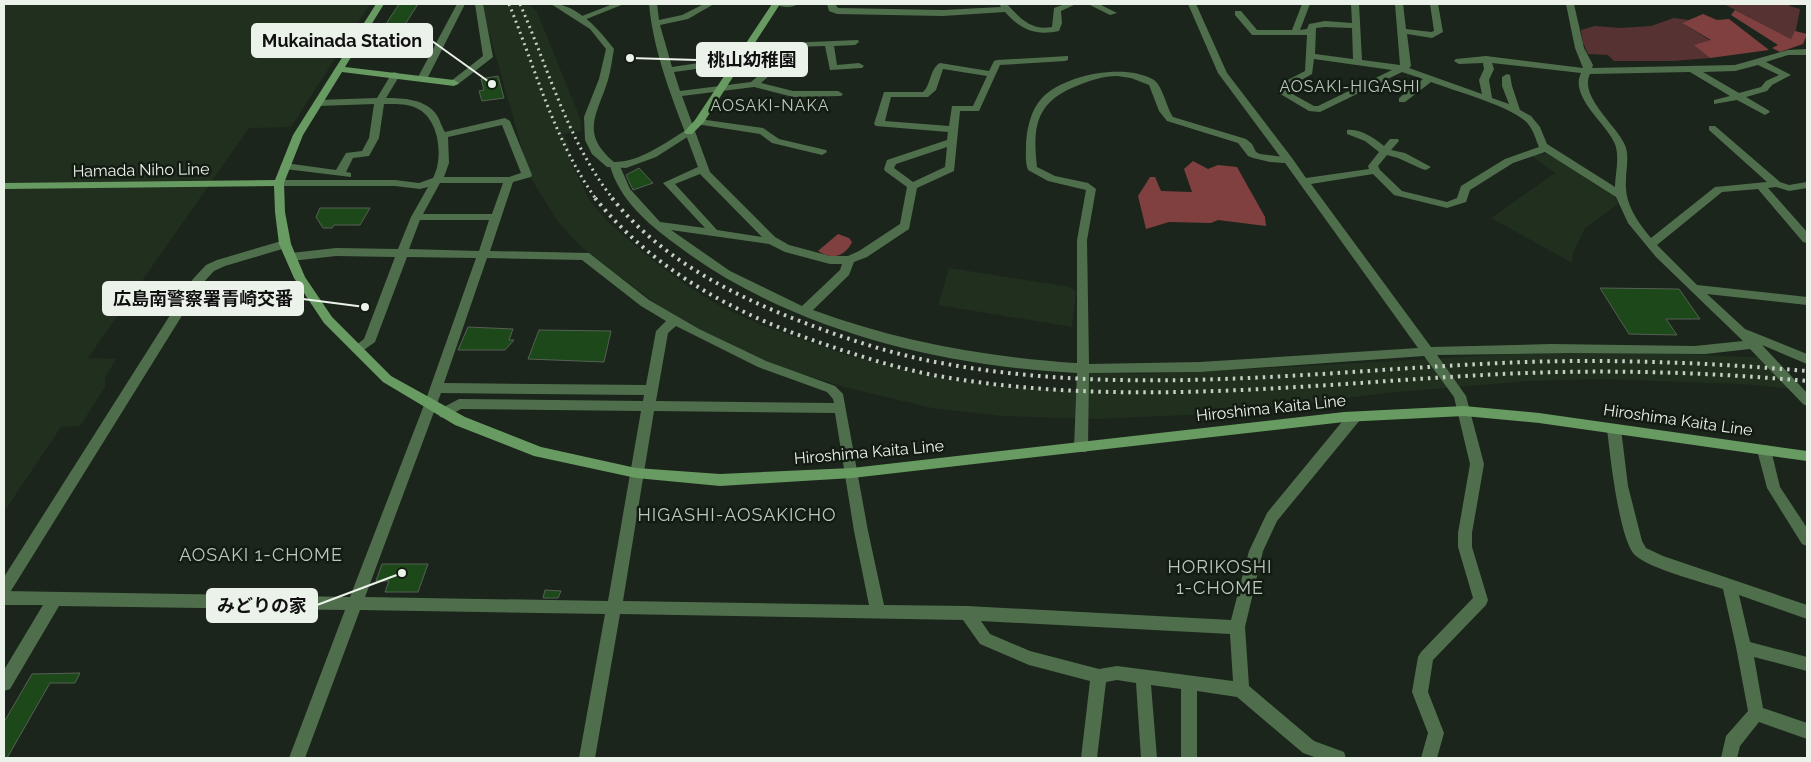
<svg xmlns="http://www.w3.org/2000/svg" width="1811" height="762" font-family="Raleway,'Noto Sans JP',sans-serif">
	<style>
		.built { fill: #212f1f }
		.green { fill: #573232 }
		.forest { fill: #804040 }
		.building { fill: #1d4819; stroke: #556054 }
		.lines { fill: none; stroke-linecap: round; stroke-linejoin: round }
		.minor { fill: #4f6f4c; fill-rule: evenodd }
		.tertiary { fill: #4f6f4c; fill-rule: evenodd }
		.secondary { fill: #679b61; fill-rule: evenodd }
		.rail-far1 { stroke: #c6cec5; stroke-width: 3; stroke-dasharray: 2 4; stroke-linecap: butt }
		.rail { stroke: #c6cec5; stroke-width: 4; stroke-dasharray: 2.5 5; stroke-linecap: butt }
		.labels { text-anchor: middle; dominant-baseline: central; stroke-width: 5; stroke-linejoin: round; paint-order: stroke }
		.far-quarter-label { font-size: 16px; letter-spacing: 1px; fill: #bcc9bb; stroke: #131c12 }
		.street-label { font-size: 16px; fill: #ebf2ea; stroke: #131c12 }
		.neighbourhood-label { font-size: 18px; letter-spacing: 1px; fill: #bcc9bb; stroke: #131c12 }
		.leader { fill: none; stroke: #ebf2ea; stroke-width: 2 }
		.callout-dot { fill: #ebf2ea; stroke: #131c12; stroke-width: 2 }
		.callout { fill: #ebf2ea; stroke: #ebf2ea; stroke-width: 2 }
		.callout-label { font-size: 18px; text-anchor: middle; font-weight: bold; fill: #111 }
	</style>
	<rect width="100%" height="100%" fill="#1c251b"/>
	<g class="built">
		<polygon points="7,4 370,4 291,127 249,128 88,358 116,359 105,378 105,387 80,426 61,427 4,512 4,7"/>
		<polygon points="481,4 529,4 537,12 580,118 582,131 563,134 569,146 572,165 590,201 608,222 651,259 689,287 722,307 761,325 846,355 939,378 990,385 1088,392 1089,372 1137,374 1198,372 1514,354 1583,352 1680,354 1773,358 1803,390 1742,384 1600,379 1530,381 1385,393 1229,413 1097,419 1001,416 932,408 844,387 784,368 737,349 698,329 660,307 580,246 557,220 530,177"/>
		<polygon points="1548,153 1614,196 1618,204 1585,228 1573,253 1572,263 1491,218 1555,173 1532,156"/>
		<polygon points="949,268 1070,287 1076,292 1072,327 938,305"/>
	</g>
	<g class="green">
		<polygon points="1724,4 1792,4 1789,6 1800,9 1795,35 1791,39"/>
		<polygon points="1674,18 1689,20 1682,23 1711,41 1695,45 1710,58 1673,61 1614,61 1608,55 1588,54 1583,43 1581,30 1595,26 1620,28 1651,26"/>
	</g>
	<g class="forest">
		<polygon points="1735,10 1791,39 1795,31 1807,34 1803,44 1780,52 1772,48 1778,45 1731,15"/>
		<polygon points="1703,14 1717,20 1729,19 1769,50 1710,58 1694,45 1711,40 1682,23"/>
		<polygon points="1193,161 1208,169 1218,165 1237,167 1265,217 1266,226 1218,220 1211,223 1169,222 1146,229 1138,196 1150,177 1155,177 1161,191 1192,192 1184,169"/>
		<path d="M838,234L849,238L852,242C845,257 832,260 818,251Z"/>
	</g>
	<g class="building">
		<polygon points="399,4 418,4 404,26 426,26 419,37 397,37 389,50 369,50"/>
		<polygon points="498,76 504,98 482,101 479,91 484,90 481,79"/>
		<polygon points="639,168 653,183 633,190 626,175"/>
		<polygon points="320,208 370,208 360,225 334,225 332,228 323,228 316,217"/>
		<polygon points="1600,288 1679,289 1700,319 1666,319 1677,335 1629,334"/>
		<polygon points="468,327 513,329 509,340 514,340 505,350 458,350"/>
		<polygon points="539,330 611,331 604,362 528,359"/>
		<polygon points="382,564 428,564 418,592 385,592 389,581 376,581"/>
		<polygon points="545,590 561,591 558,598 543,598"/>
		<polygon points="80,673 75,683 50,683 7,758 4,758 4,722 32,674"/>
	</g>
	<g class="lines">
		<g class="minor">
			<polygon points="457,4 465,4 427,79 425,81 419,81 417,79"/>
			<polygon points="475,4 483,4 493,57 457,85 451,85 451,81 483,56"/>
			<polygon points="613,4 624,4 584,20 577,18"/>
			<path d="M649,4H657L659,20L682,15L704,4H714L688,19L660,25L672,67L739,57L744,60L739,63L674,72L680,91L751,82L764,71L784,65L786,43L858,40L859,42L855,45L834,46L837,65L859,63L864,66L862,68L830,70L825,46L793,47L791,69L770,75L761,83L793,91H838L843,94L841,96L793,97L754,87L682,96L710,172L775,237L789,245L830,256H848L859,251L900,224L907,187L885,171L884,169L887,160L947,140L948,132L876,126L874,124L884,92H923C931,85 930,68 940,63L989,71L994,61L997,60L1068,56V60L1065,61L1000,65L979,111H960L954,171L917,188L909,229L867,257L854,262L849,275L813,310C897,341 985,357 1075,363H1077V240L1086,190L1048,181L1028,170C1025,163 1026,152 1026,144C1027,127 1031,110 1042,98C1065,74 1126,63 1154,80C1162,85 1167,108 1173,117L1246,139L1252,144L1256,152L1260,154L1292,158L1306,178L1369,169L1368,166L1379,152L1365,141L1347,134V130C1359,128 1375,138 1384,146L1390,139H1398L1399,141L1391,150L1405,153L1431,167L1426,170L1422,169L1398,158L1387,155L1378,166L1380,170L1402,191L1447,202L1457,198L1461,186L1505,159L1539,147C1535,138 1533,127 1524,120C1506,105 1455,91 1431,82L1405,102H1399V98L1423,79L1402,72L1320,112L1309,111L1277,92L1282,83L1305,71L1307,35H1252L1235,15V11H1241L1257,30H1292L1302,4H1310L1300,30L1307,29L1309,24L1325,21L1352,23L1351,4H1359L1362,60L1400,65L1395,4H1403L1406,29L1431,32L1434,31L1430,4H1438L1443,32L1432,38L1407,34L1411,66L1409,68L1482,94L1479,80L1484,69L1483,63L1459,64L1454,61L1456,59L1486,56L1583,68L1575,48L1566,4H1574L1584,48L1593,65L1592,68L1735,65L1788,50L1807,49V55H1788L1766,62L1791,75L1772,85L1767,91L1746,97L1768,110L1770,112L1765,115L1737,100L1714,104V100L1730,96L1690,72L1590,74C1579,96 1615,124 1624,143C1630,154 1626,168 1626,180C1624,203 1637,221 1651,238L1715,187L1767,182L1709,130V126H1715L1780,182L1789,185L1807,182V188L1789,191L1776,187L1768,188L1807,232V243L1803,242L1758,189L1722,192L1657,245L1697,285L1807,297V305L1707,294L1745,329L1807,354V364L1762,345L1807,393V406L1803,404L1750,349L1705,354L1570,353L1437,355L1466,396L1484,464L1472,533V547L1488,600L1486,605L1433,660L1428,692L1444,733L1437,758H1421L1428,733L1412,692L1418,657L1421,652L1473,598L1458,547V533L1470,464L1454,397L1424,356L1200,372L1089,373L1088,448L1086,452H1076L1074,448L1077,373C937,366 786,329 674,243C647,223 620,200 610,166L611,164H619L630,189L660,222L705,228L663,183L698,167C679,114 654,60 649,4ZM1325,27L1352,28L1353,59L1315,54L1316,28ZM1314,59L1392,70L1318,106H1314L1287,91L1289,87L1312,74ZM1492,63L1581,73C1569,97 1607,124 1615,144C1620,158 1615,174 1615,187L1547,144L1540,127L1531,116L1520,110L1512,86L1510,75L1507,74L1502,77V86L1509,104L1492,98L1489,80L1494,69ZM1758,65L1779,75L1766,81L1761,87L1739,93L1703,72L1735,71ZM943,69L987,76L973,106H952L949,126L885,121L891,97H928L936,90ZM1117,76L1131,78L1149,85L1159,111L1167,121L1238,143L1248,156L1253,158L1270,162L1285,163L1418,348L1200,362L1089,364L1087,240L1096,189L1088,183L1055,176L1037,167C1032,124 1037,101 1079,85C1091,80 1104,76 1117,76ZM947,147L945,167L913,182L894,168L896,164ZM1545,152L1616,197L1628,223L1656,257L1743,341L1695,346L1551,344L1431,347L1311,184L1373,174L1394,195L1447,208L1466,202L1470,190L1513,163ZM700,174L701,175L762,237L717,230L675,184ZM671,230L769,244L785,252L830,264H842L840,270L802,306L730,271Z"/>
			<path d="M776,4H798C793,8 781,8 776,4Z"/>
			<path d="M827,4H835L838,8L943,10L1001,7L999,4H1007C1020,18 1031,31 1052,27L1054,8L1065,4H1076L1061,11L1062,23L1059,31C1036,36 1021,30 1005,12L943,16L837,14L829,11Z"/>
			<polygon points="1088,4 1099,4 1117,13 1110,15"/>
			<path d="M395,72L400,75L386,98C403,98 425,99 436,114C440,119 441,126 445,132L505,118L510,121L532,175L531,177L513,182L490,251L589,253L649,300L699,329L766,361L835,386L843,394L868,531L884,605L967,606L1231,620L1249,551L1267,513L1350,412H1360L1361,416L1360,420L1277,521L1263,551L1245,627L1249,686L1314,741L1344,752L1346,758H1317L1303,753L1237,697L1197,691V758H1181V689L1151,685L1157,758H1141L1136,683L1117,680L1106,682L1097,758H1081L1090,681L1029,665L980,644L963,620L620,614L595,758H579L605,614L360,610L305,758H289L345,610L59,606L10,689L4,691V670L43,605H4V591L350,597L424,405L476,258L407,257L375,342L361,352H353L351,349L364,339L395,257L336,256L291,261L285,257L291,253L336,248L398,249L411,217L428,187L420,189L395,186H279L274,183L279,180H395L419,183L433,178C444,158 439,119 418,109C408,103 395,104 384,104L379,138L369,156L353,158L346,172L351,173V177L285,169L280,166L285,163L336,170L346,153L362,151L369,138L374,104L318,106L313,103L318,100L377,98L392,73ZM502,125L521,173L509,177H444L449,163L448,137ZM440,183H503L492,214H423ZM420,220H489L479,251L409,249ZM487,258L582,260L641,306L666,321L656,331L646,385L444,383ZM676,326L758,367L827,392L833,399L834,403L656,401L668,333ZM441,393L644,395L643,401L459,399L440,409L439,413L440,417L445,418L461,409L641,411L608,601L365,597ZM654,411L835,413L854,531L869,605L623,601ZM981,621L1230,634L1233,681L1117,666L1099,669L1030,651L990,634Z"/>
			<polygon points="699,119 763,128 779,139 826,150 827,152 822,155 772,143 760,134 696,124 694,122"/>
			<path d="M1614,424L1619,425L1621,429L1628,486L1642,541L1646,548L1663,556L1807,605V619L1739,595L1750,642L1807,657V671L1754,657L1763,708L1807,723V739L1759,722L1740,746L1737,758H1721L1726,736L1748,711L1736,647L1723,589C1704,583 1649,568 1636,556C1619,542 1610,453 1607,429L1609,425Z"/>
			<polygon points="1764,445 1769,446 1771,450 1780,487 1807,528 1807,546 1802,544 1767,488 1757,450 1759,446"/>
		</g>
		<g class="tertiary">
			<path d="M551,4C575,2 601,31 614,49C612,59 611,70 608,80C597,115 580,133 614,162C640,162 663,144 686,130H692V134L656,157L626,168L607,167L592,154L585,140L584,117L599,79L606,49L590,29Z"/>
			<polygon points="1188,4 1196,4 1227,73 1292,158 1292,162 1284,162 1218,73"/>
			<polygon points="285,240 291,244 289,247 225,266 214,271 201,285 9,594 4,595 4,577 193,279 206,265 217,260"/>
		</g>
		<g class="secondary">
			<polygon points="376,4 384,4 345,67 454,80 459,83 454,86 342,72 303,135 284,183 285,212 291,244 305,277 332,317 391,376 465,417 541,447 636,468 720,474 852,468 1344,412 1464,406 1539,413 1807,451 1807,461 1539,423 1464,416 1344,422 852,478 720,486 636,478 534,456 455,425 383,382 324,323 294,278 279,244 275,212 274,186 4,189 4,183 275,180 293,135"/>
			<polygon points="772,4 780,4 704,122 692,134 686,134 684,132 695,120"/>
		</g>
		<g class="rail-far1">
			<path d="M509,4C536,70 554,140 596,199"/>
			<path d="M520,4C549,70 568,142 613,199"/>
		</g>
		<g class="rail">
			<path d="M595,198C649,265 724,308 804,337C852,354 900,370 950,378C1133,408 1319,383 1502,374C1604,369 1706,372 1807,381"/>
			<path d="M612,198C657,255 726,292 792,318C841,337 890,354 941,363C1135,399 1331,369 1526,362C1620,359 1714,363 1807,371"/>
		</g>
	</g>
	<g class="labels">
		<g class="far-quarter-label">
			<text x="1350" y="86">AOSAKI-HIGASHI</text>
			<text x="770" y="105">AOSAKI-NAKA</text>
		</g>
		<g class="street-label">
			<text transform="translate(141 170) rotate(-1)">Hamada Niho Line</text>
			<text transform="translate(1271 408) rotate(-6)">Hiroshima Kaita Line</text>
			<text transform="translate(1678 420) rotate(8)">Hiroshima Kaita Line</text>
			<text transform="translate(869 452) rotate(-5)">Hiroshima Kaita Line</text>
		</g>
		<g class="neighbourhood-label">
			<text x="737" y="514">HIGASHI-AOSAKICHO</text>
			<text x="261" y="554">AOSAKI 1-CHOME</text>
			<text x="1220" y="566">HORIKOSHI<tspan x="1220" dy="21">1-CHOME</tspan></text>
		</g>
	</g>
	<path class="leader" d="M492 84L432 41M630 58L697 60M365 307L303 299M402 573L317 605"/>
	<g class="callout-dot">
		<circle cx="492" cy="84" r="5"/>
		<circle cx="630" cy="58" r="5"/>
		<circle cx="365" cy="307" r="5"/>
		<circle cx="402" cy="573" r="5"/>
	</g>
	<g class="callout">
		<rect x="252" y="24" width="180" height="33" rx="5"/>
		<rect x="697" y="43" width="110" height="33" rx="5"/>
		<rect x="103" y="282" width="200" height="33" rx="5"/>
		<rect x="207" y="589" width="110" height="33" rx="5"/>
	</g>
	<g class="callout-label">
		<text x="342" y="47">Mukainada Station</text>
		<text x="752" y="66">桃山幼稚園</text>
		<text x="203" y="305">広島南警察署青崎交番</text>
		<text x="262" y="612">みどりの家</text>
	</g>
	<rect width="1811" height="762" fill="none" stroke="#ebf2ea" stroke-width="10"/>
</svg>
